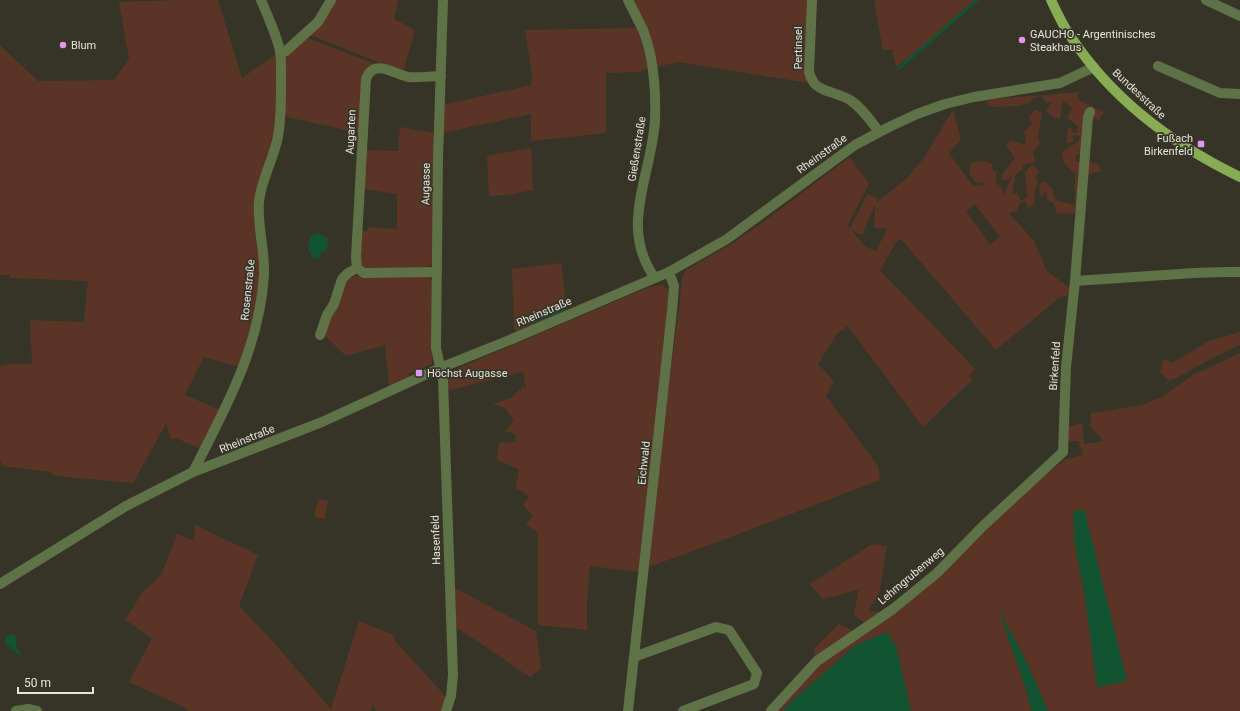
<svg xmlns="http://www.w3.org/2000/svg" width="1240" height="711" font-family="Roboto,sans-serif">
	<style>
		.green { fill: #5a3525; fill-rule: evenodd }
		.water { fill: #115332 }
		.lines { fill: none; stroke-linecap: round; stroke-linejoin: round }
		.stream { stroke: #115332; stroke-width: 3 }
		.minor { stroke: #5e7147; stroke-width: 10 }
		.major { stroke: #87ac54; stroke-width: 10 }
		.poi-dot { fill: #de98f2; stroke: #363427; stroke-width: 1.5 }
		.labels { text-anchor: middle; dominant-baseline: central; stroke-width: 3.5; stroke-linejoin: round; paint-order: stroke }
		.poi-label { font-size: 11px; fill: #e5e4dc; stroke: #363427; text-anchor: start }
		.street-label { font-size: 11px; fill: #e5e4dc; stroke: #363427 }
	</style>
	<rect width="100%" height="100%" fill="#363427"/>
	<g class="green">
		<polygon points="176,0 218,0 242,78 276,54 276,122 273,144 265,167 259,293 240,367 204,357 185,395 220,410 201,449 178,439 171,439 166,424 133,483 55,476 50,472 2,466 0,459 0,366 10,364 32,364 30,320 84,322 88,281 10,278 10,275 0,275 0,45 38,81 114,80 129,59 119,2"/>
		<polygon points="335,0 398,0 394,19 415,30 403,72 308,34"/>
		<polygon points="632,0 808,0 809,83 678,62 656,67"/>
		<polygon points="874,0 975,0 935,36 896,67 892,49 883,50"/>
		<polygon points="637,28 642,44 648,68 639,72 606,73 606,133 531,141 531,114 442,133 443,105 531,85 532,76 525,30"/>
		<polygon points="305,37 375,64 369,67 359,133 283,116 284,60 286,55"/>
		<polygon points="1079,92 1077,97 1082,102 1104,112 1099,120 1085,117 1083,151 1076,156 1076,161 1098,163 1101,171 1077,178 1080,185 1075,213 1057,214 1054,203 1047,200 1046,190 1041,197 1039,189 1041,182 1045,182 1052,188 1055,200 1075,205 1075,174 1064,163 1062,152 1079,141 1080,136 1073,135 1073,142 1066,143 1068,129 1071,128 1073,132 1077,133 1078,126 1067,118 1072,108 1063,101 1060,118 1055,118 1046,111 1051,102 1045,102 1042,96 1033,98 1030,103 1016,106 991,107 985,102 995,99"/>
		<path d="M953,110L961,139L949,153L973,186L985,185L983,182L976,183L970,174V163C978,161 984,160 992,164L993,171H996V178L995,182L1001,187L1004,196L1012,175L1007,180H1001L1002,174L1015,158L1006,146L1011,140L1026,145L1024,132L1032,124L1029,117L1035,110L1042,113L1038,136L1040,143L1033,152L1035,162L1022,165V170L1015,175L1013,192L1012,195L1017,192L1021,201L1027,197L1025,172L1032,165L1039,171L1036,177L1038,184L1034,192L1035,202L1028,208L1025,201L1019,204L1017,211L1009,213L1034,241L1047,271L1071,289L1067,296L1060,297L996,350L901,239L897,241L880,270L975,369L969,376L972,380L923,427L848,326L837,334L818,364L834,381L826,396L878,466L880,480L736,535L649,567L657,474L680,300L682,278L686,270L733,243L763,222L850,157L869,184L847,226L850,229L867,194L878,198L876,203L907,178L923,159ZM975,204L1000,237L990,245L966,211ZM875,205L874,227L887,229L876,251L866,247L851,230L862,235Z"/>
		<polygon points="400,127 436,133 432,264 427,267 366,268 360,264 361,230 367,231 368,227 397,229 397,194 365,189 365,150 398,151"/>
		<polygon points="531,148 533,190 506,195 489,196 487,156"/>
		<polygon points="561,263 567,310 517,331 514,329 512,269"/>
		<polygon points="355,276 422,276 428,277 433,281 432,364 408,374 410,377 389,386 385,345 346,356 324,335 330,316 347,279"/>
		<polygon points="663,285 668,290 668,295 670,297 640,572 590,566 587,604 587,630 538,625 538,533 526,524 533,516 523,505 529,496 516,488 519,469 497,460 499,443 516,442 515,434 505,431 514,421 505,408 493,404 511,398 523,386 526,389 523,372 446,391 447,373 640,291 654,286"/>
		<path d="M1240,332V345C1215,355 1193,370 1169,381L1160,373L1163,359L1172,363L1209,341Z"/>
		<path d="M1240,353V711H1048L1027,663L999,611L1025,686L1032,711H911L908,700L794,699L783,711H775L816,670L814,649L839,624L862,635L868,625L854,615L858,590L823,599L810,584L872,544L887,546L879,594L868,611L880,612L886,617L1025,491L1066,459L1083,455L1078,441L1062,442L1065,427L1082,423L1084,444L1104,441L1090,426L1091,413L1142,405L1162,397L1193,375ZM1075,545L1127,681L1085,597Z"/>
		<polygon points="318,499 328,501 325,519 314,517"/>
		<polygon points="195,525 258,555 239,606 276,645 331,709 359,621 394,635 395,641 447,698 443,711 377,711 373,705 370,711 187,711 188,709 129,682 152,638 125,620 144,590 152,584 162,573 177,534 194,541"/>
		<polygon points="455,588 536,631 541,668 530,677 456,627"/>
	</g>
	<g class="water">
		<path d="M317,233L320,234L324,237H327C328,242 328,247 326,251L321,252L320,255L322,256L318,259L311,257V253L314,252L308,251L310,237Z"/>
		<polygon points="1084,509 1127,681 1097,687 1085,597 1075,545 1073,512"/>
		<polygon points="998,608 1027,663 1048,711 1032,711 1025,686"/>
		<polygon points="887,632 896,646 911,711 783,711 794,699 856,645"/>
		<path d="M12,634L16,636V647L22,654L20,655C16,652 7,646 5,642L6,637Z"/>
	</g>
	<g class="lines">
		<g class="stream">
			<polyline points="898,69 977,0"/>
			<polyline points="520,326 566,309"/>
		</g>
		<g class="minor">
			<polyline points="443,0 438,159 436,348 443,380 453,675 451,696 446,711"/>
			<path d="M628,0C633,10 638,20 643,30C654,58 656,90 655,120C652,175 618,227 655,278"/>
			<path d="M812,0L809,72C810,76 812,80 814,83C821,92 840,93 850,100C862,108 871,121 879,132"/>
			<polyline points="1206,0 1240,16"/>
			<polyline points="280,52 286,51 318,22 331,0"/>
			<polyline points="1158,66 1220,93 1240,94"/>
			<path d="M437,272L364,273L357,268L356,257L366,79C374,57 395,75 409,77C419,78 431,76 441,76"/>
			<polyline points="1075,281 1194,273 1226,272 1240,272"/>
			<polyline points="320,335 327,315 334,304 342,279 348,273 357,268"/>
			<path d="M193,472C225,409 260,347 264,274C265,250 257,226 259,202C261,181 272,162 277,141C282,122 281,90 281,69C281,63 281,57 280,51C276,33 268,17 261,0"/>
			<polyline points="0,584 126,506 193,472 322,422 440,368 512,339 669,272 727,239 855,145 889,127 917,114 945,104 974,97 1060,83 1094,67"/>
			<polyline points="634,657 716,627 729,630 757,673 754,684 683,711"/>
			<polyline points="16,711 28,709 37,711"/>
			<polyline points="628,711 672,311 674,286 669,272"/>
			<polyline points="771,711 817,661 893,609 937,573 982,527 1063,452 1066,367 1075,281 1088,117 1090,112"/>
		</g>
		<path class="major" d="M1051,0C1057,13 1063,26 1071,37C1112,99 1174,145 1240,177"/>
	</g>
	<g class="poi-dot">
		<circle cx="1022" cy="40" r="4"/>
		<circle cx="63" cy="45" r="4"/>
		<rect x="1197" y="140" width="8" height="8" rx="2"/>
		<rect x="415" y="369" width="8" height="8" rx="2"/>
	</g>
	<g class="labels">
		<g class="poi-label">
			<text x="1030" y="34">GAUCHO - Argentinisches<tspan x="1030" dy="13">Steakhaus</tspan></text>
			<text x="71" y="45">Blum</text>
			<text x="1193" y="138" text-anchor="end">Fußach<tspan x="1193" dy="13">Birkenfeld</tspan></text>
			<text x="427" y="373">Höchst Augasse</text>
		</g>
		<g class="street-label">
			<text transform="translate(798 48) rotate(-90)">Pertinsel</text>
			<text transform="translate(1139 94) rotate(43)">Bundesstraße</text>
			<text transform="translate(351 132) rotate(-87)">Augarten</text>
			<text transform="translate(637 149) rotate(-81)">Gießenstraße</text>
			<text transform="translate(822 154) rotate(-36)">Rheinstraße</text>
			<text transform="translate(426 184) rotate(-89)">Augasse</text>
			<text transform="translate(248 290) rotate(-84)">Rosenstraße</text>
			<text transform="translate(544 312) rotate(-23)">Rheinstraße</text>
			<text transform="translate(1055 366) rotate(-86)">Birkenfeld</text>
			<text transform="translate(247 439) rotate(-22)">Rheinstraße</text>
			<text transform="translate(644 463) rotate(-84)">Eichwald</text>
			<text transform="translate(436 540) rotate(-92)">Hasenfeld</text>
			<text transform="translate(911 576) rotate(-40)">Lehmgrubenweg</text>
		</g>
	</g>
	<path d="M18 687v6h75v-6" fill="none" stroke="#e5e4dc" stroke-width="2"/>
	<text x="24" y="687" font-size="12" fill="#e5e4dc" stroke="#363427" stroke-width="3" paint-order="stroke">50 m</text>
</svg>
